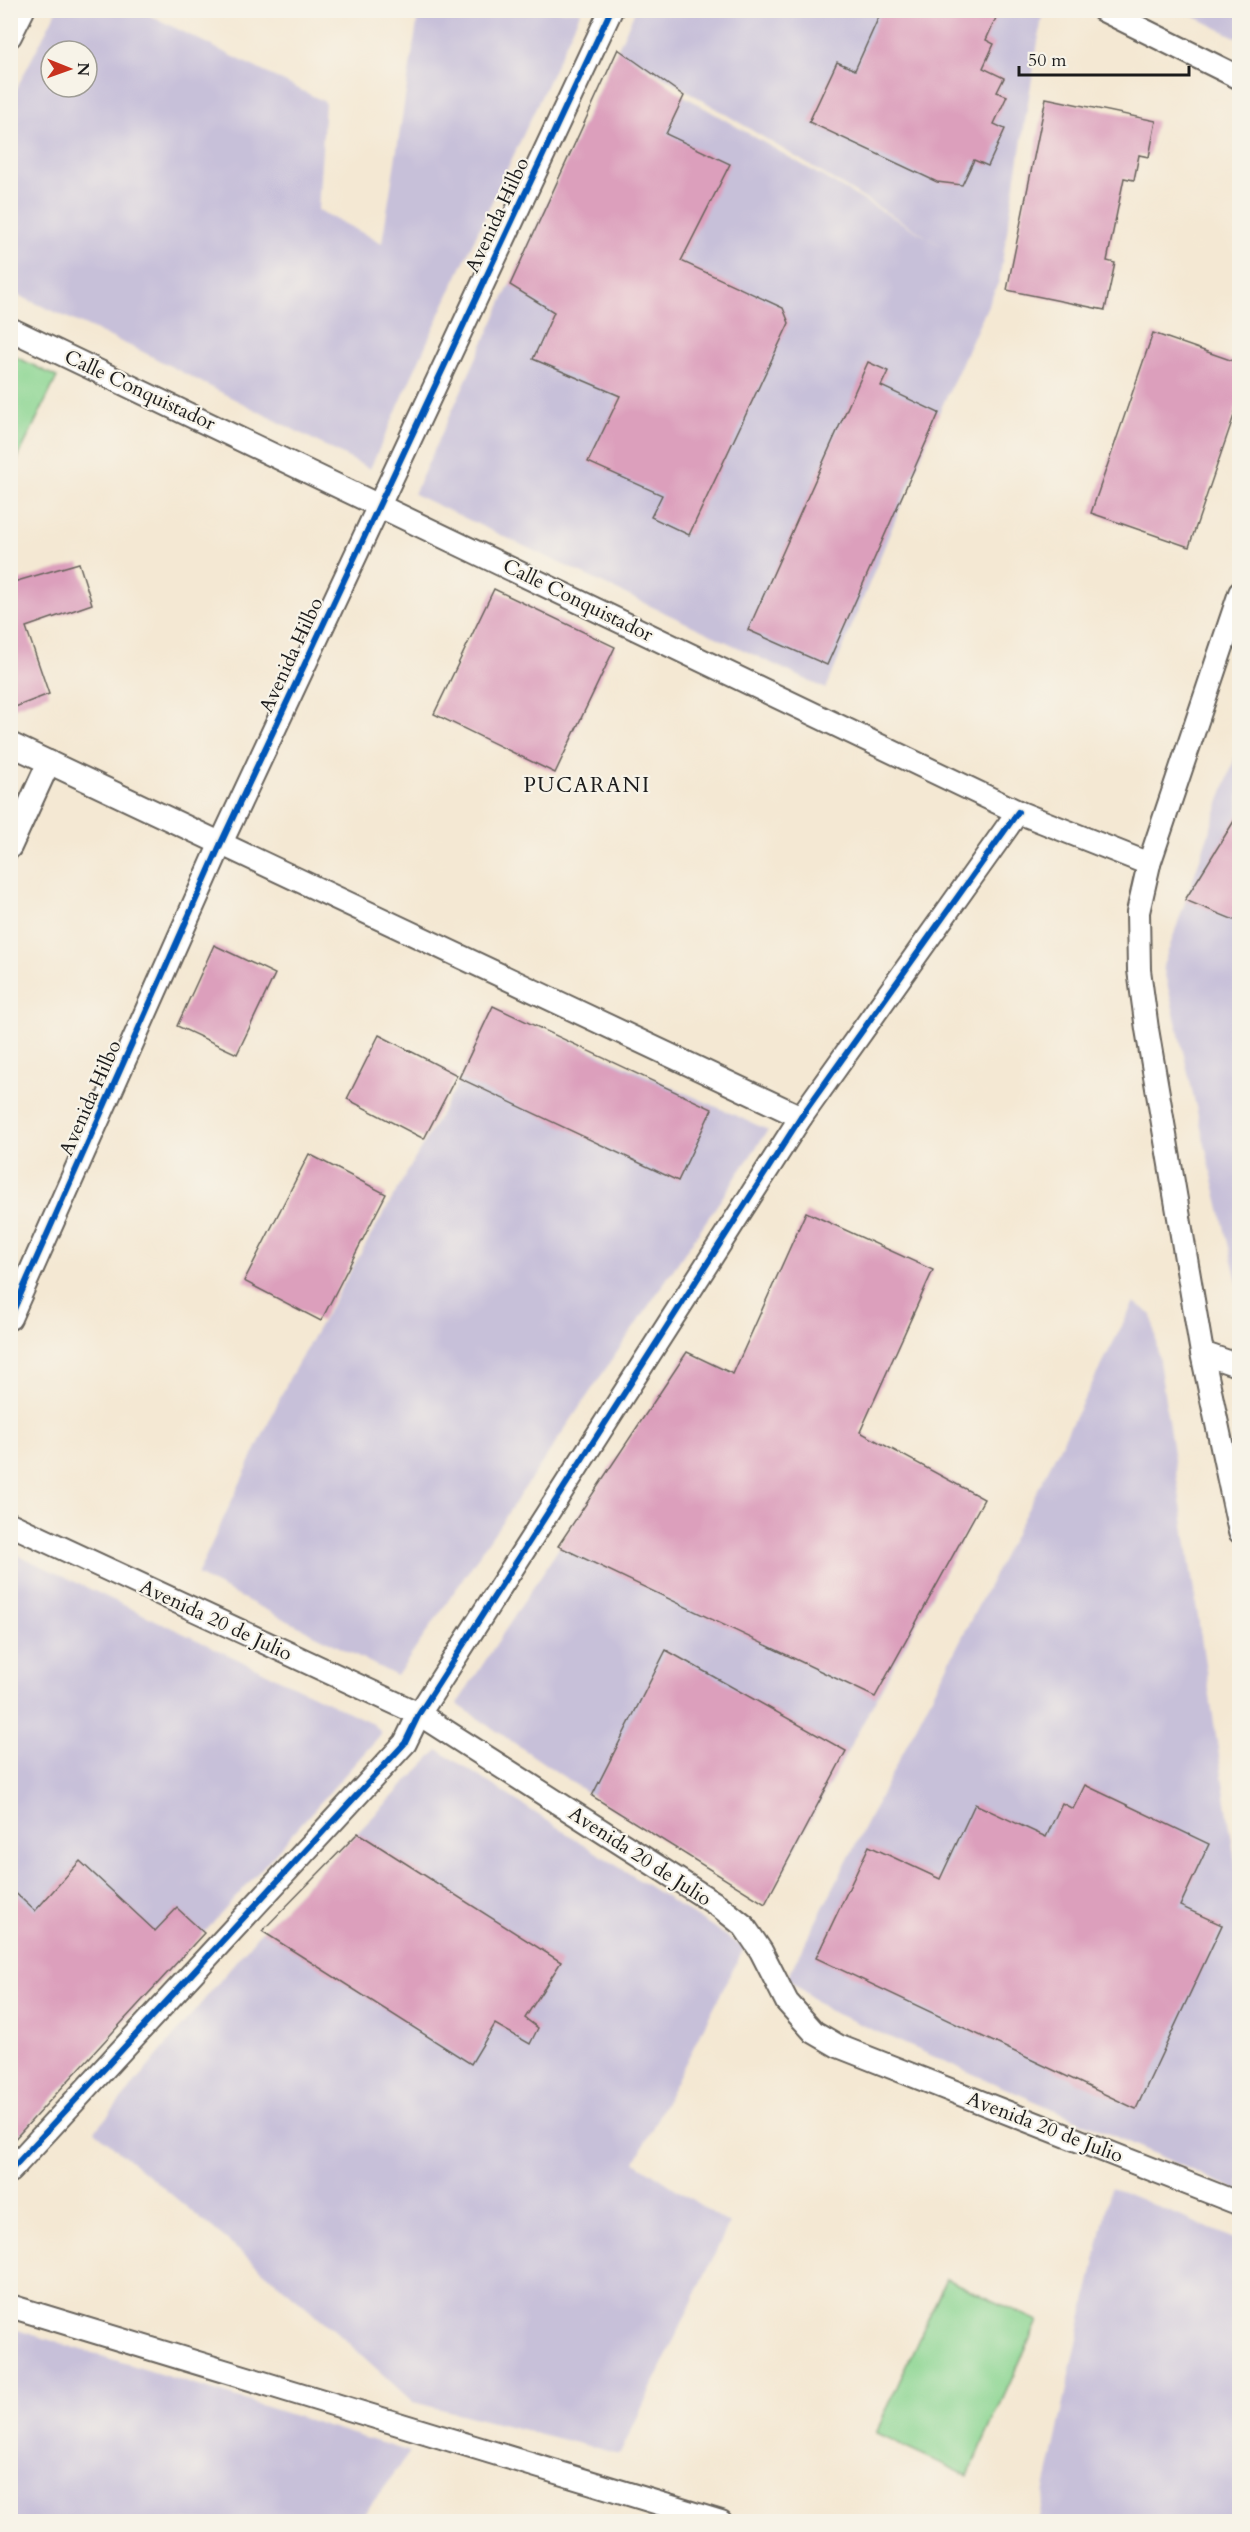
<svg xmlns="http://www.w3.org/2000/svg" width="1250" height="2532" font-family="Cardo,serif">
	<style>
		.industrial { fill: #c7c0d9; fill-rule: evenodd }
		.green { fill: #8bd592; stroke: #547857; stroke-width: 1.5 }
		.building { fill: #dc9fbc }
		.lines { fill: none; stroke-linecap: round; stroke-linejoin: round }
		.street-casing { stroke: #68635c; stroke-width: 26 }
		.street { stroke: #fff; stroke-width: 22 }
		.cycleway-casing { stroke: #f7f3e8; stroke-width: 10 }
		.cycleway { stroke: #0057b8; stroke-width: 6 }
		.labels { text-anchor: middle; dominant-baseline: central; stroke-width: 4.5; stroke-linejoin: round; paint-order: stroke }
		.street-label { font-size: 20px; fill: #1c1c1c; stroke: #f7f3e8 }
		.neighbourhood-label { font-size: 21px; letter-spacing: 1.5px; fill: #1c1c1c; stroke: #f7f3e8 }
	</style>
	<rect width="100%" height="100%" fill="#f7f3e8"/>
	<filter id="ink" filterUnits="userSpaceOnUse"><feTurbulence type="fractalNoise" baseFrequency=".0167" numOctaves="2"/><feDisplacementMap in="SourceGraphic" scale="12" xChannelSelector="R" yChannelSelector="G"/><feConvolveMatrix kernelMatrix="1 2 1 2 8 2 1 2 1" color-interpolation-filters="sRGB"/></filter>
	<filter id="wash" filterUnits="userSpaceOnUse"><feTurbulence type="fractalNoise" baseFrequency=".008" numOctaves="4" result="noise"/><feDisplacementMap in="SourceGraphic" scale="24" xChannelSelector="R" yChannelSelector="G"/><feGaussianBlur stdDeviation="1.35" result="paint"/><feColorMatrix in="noise" values="0 0 0 0 0 0 0 0 0 0 0 0 0 0 0 0 0 1.4 0 .05"/><feComposite in="paint" operator="in"/></filter>
	<g filter="url(#wash)">
		<rect width="100%" height="100%" fill="#f4e8d3"/>
		<g class="industrial">
			<path d="M57,10L141,11L325,102L318,210L382,243L419,11H581L453,285L370,469L141,351L11,292V99ZM51,51H87V87H51Z"/>
			<path d="M635,11H1043L999,281L939,413L826,689L414,494ZM629,56H630L947,249L684,96Z"/>
			<polygon points="1183,11 1239,11 1239,39"/>
			<polygon points="1239,746 1239,1290 1163,966"/>
			<polygon points="500,1010 768,1130 397,1676 197,1575 289,1379"/>
			<polygon points="1134,1302 1152,1315 1239,1887 1239,2191 828,2010 787,1978"/>
			<polygon points="687,1352 860,1432 984,1499 765,1904 592,1796 457,1704"/>
			<polygon points="10,1551 372,1723 382,1733 204,1933 11,2144"/>
			<polygon points="438,1750 744,1948 635,2162 729,2224 620,2454 413,2402 333,2329 95,2131 257,1936"/>
			<polygon points="1111,2187 1239,2241 1239,2521 1038,2521"/>
			<polygon points="11,2328 276,2410 410,2452 359,2521 11,2521"/>
		</g>
		<g class="green">
			<polygon points="10,354 57,377 11,472 10,472"/>
			<polygon points="946,2279 1038,2321 968,2476 876,2433"/>
		</g>
		<g id="blocks">
			<g class="building">
				<polygon points="882,10 978,10 996,18 986,40 994,44 983,68 1004,78 997,92 1007,96 994,124 1005,129 988,166 974,160 962,185 937,182 809,122 837,62 855,70"/>
				<polygon points="618,49 684,96 666,134 730,164 681,261 783,308 789,323 689,535 651,517 662,495 588,462 620,396 533,359 554,312 510,285"/>
				<polygon points="1046,98 1156,121 1149,157 1139,155 1134,180 1124,178 1107,261 1115,263 1105,310 1007,290"/>
				<polygon points="1153,333 1239,363 1239,401 1189,547 1091,513"/>
				<polygon points="868,362 888,371 881,386 939,413 827,665 748,630"/>
				<polygon points="79,563 92,604 26,627 49,694 10,709 10,583"/>
				<polygon points="494,589 615,647 555,773 434,714"/>
				<polygon points="1239,813 1239,922 1185,900"/>
				<polygon points="214,945 275,974 237,1054 177,1026"/>
				<polygon points="493,1006 712,1109 678,1181 459,1078"/>
				<polygon points="379,1035 457,1075 424,1139 347,1099"/>
				<polygon points="309,1154 386,1194 321,1321 244,1281"/>
				<polygon points="806,1212 933,1270 860,1432 984,1499 875,1697 558,1546 687,1352 733,1374"/>
				<polygon points="666,1650 846,1751 765,1904 592,1796"/>
				<polygon points="1085,1785 1209,1844 1180,1906 1222,1925 1136,2109 816,1958 869,1846 940,1879 975,1804 1046,1837 1062,1803 1073,1809"/>
				<polygon points="358,1833 561,1962 525,2018 538,2028 530,2044 495,2024 471,2064 262,1931"/>
				<polygon points="80,1861 155,1931 177,1908 204,1933 10,2144 10,1888 35,1911"/>
			</g>
		</g>
	</g>
	<g filter="url(#ink)">
		<use href="#blocks" fill-opacity="0" stroke="#68635c" stroke-width="1.5"/>
		<g class="lines">
			<g class="street-casing">
				<g id="street">
					<polyline points="1103,10 1240,78"/>
					<polyline points="10,36 23,10"/>
					<polyline points="10,329 1018,812 1149,864"/>
					<polyline points="1240,593 1149,864 1138,912 1139,970 1147,1029 1202,1353 1240,1532"/>
					<polyline points="10,744 801,1117"/>
					<polyline points="10,847 49,762"/>
					<polyline points="10,1318 221,843 611,10"/>
					<polyline points="1202,1353 1240,1366"/>
					<polyline points="10,1524 419,1714 719,1906 744,1926 761,1951 787,2002 814,2032 838,2046 1240,2204"/>
					<polyline points="10,2171 405,1743 419,1714 801,1117 1018,812"/>
					<polyline points="10,2306 721,2522"/>
				</g>
			</g>
			<use href="#street" class="street"/>
			<g class="cycleway-casing">
				<g id="cycleway">
					<polyline points="10,1318 221,843 611,10"/>
					<polyline points="10,2171 405,1743 419,1714 801,1117 1018,812"/>
				</g>
			</g>
			<use href="#cycleway" class="cycleway"/>
		</g>
	</g>
	<g class="labels">
		<g class="street-label">
			<text transform="translate(497 215) rotate(-65)">Avenida Hilbo</text>
			<text transform="translate(140 390) rotate(25)">Calle Conquistador</text>
			<text transform="translate(578 600) rotate(26)">Calle Conquistador</text>
			<text transform="translate(291 655) rotate(-65)">Avenida Hilbo</text>
			<text transform="translate(90 1098) rotate(-66)">Avenida Hilbo</text>
			<text transform="translate(216 1620) rotate(25)">Avenida 20 de Julio</text>
			<text transform="translate(640 1856) rotate(33)">Avenida 20 de Julio</text>
			<text transform="translate(1045 2127) rotate(21)">Avenida 20 de Julio</text>
		</g>
		<g class="neighbourhood-label">
			<text x="587" y="785">PUCARANI</text>
		</g>
	</g>
	<rect width="1250" height="2532" fill="none" stroke="#f7f3e8" stroke-width="36"/>
	<g transform="translate(69 69) rotate(91)"><circle r="28" fill="#f7f3e8" stroke="#9f9d96" stroke-width="1.5"/>
	<path d="M0-4.5L10 22L0 15L-10 22Z" fill="#c8321e"/>
	<text y="-9" font-size="16" font-weight="bold" text-anchor="middle" fill="#1c1c1c">N</text>
	</g>
	<path d="M1019 66v9h170v-9" fill="none" stroke="#1c1c1c" stroke-width="3"/>
	<text x="1028" y="66" font-size="18" fill="#1c1c1c" stroke="#f7f3e8" stroke-width="4.5" paint-order="stroke">50 m</text>
</svg>
